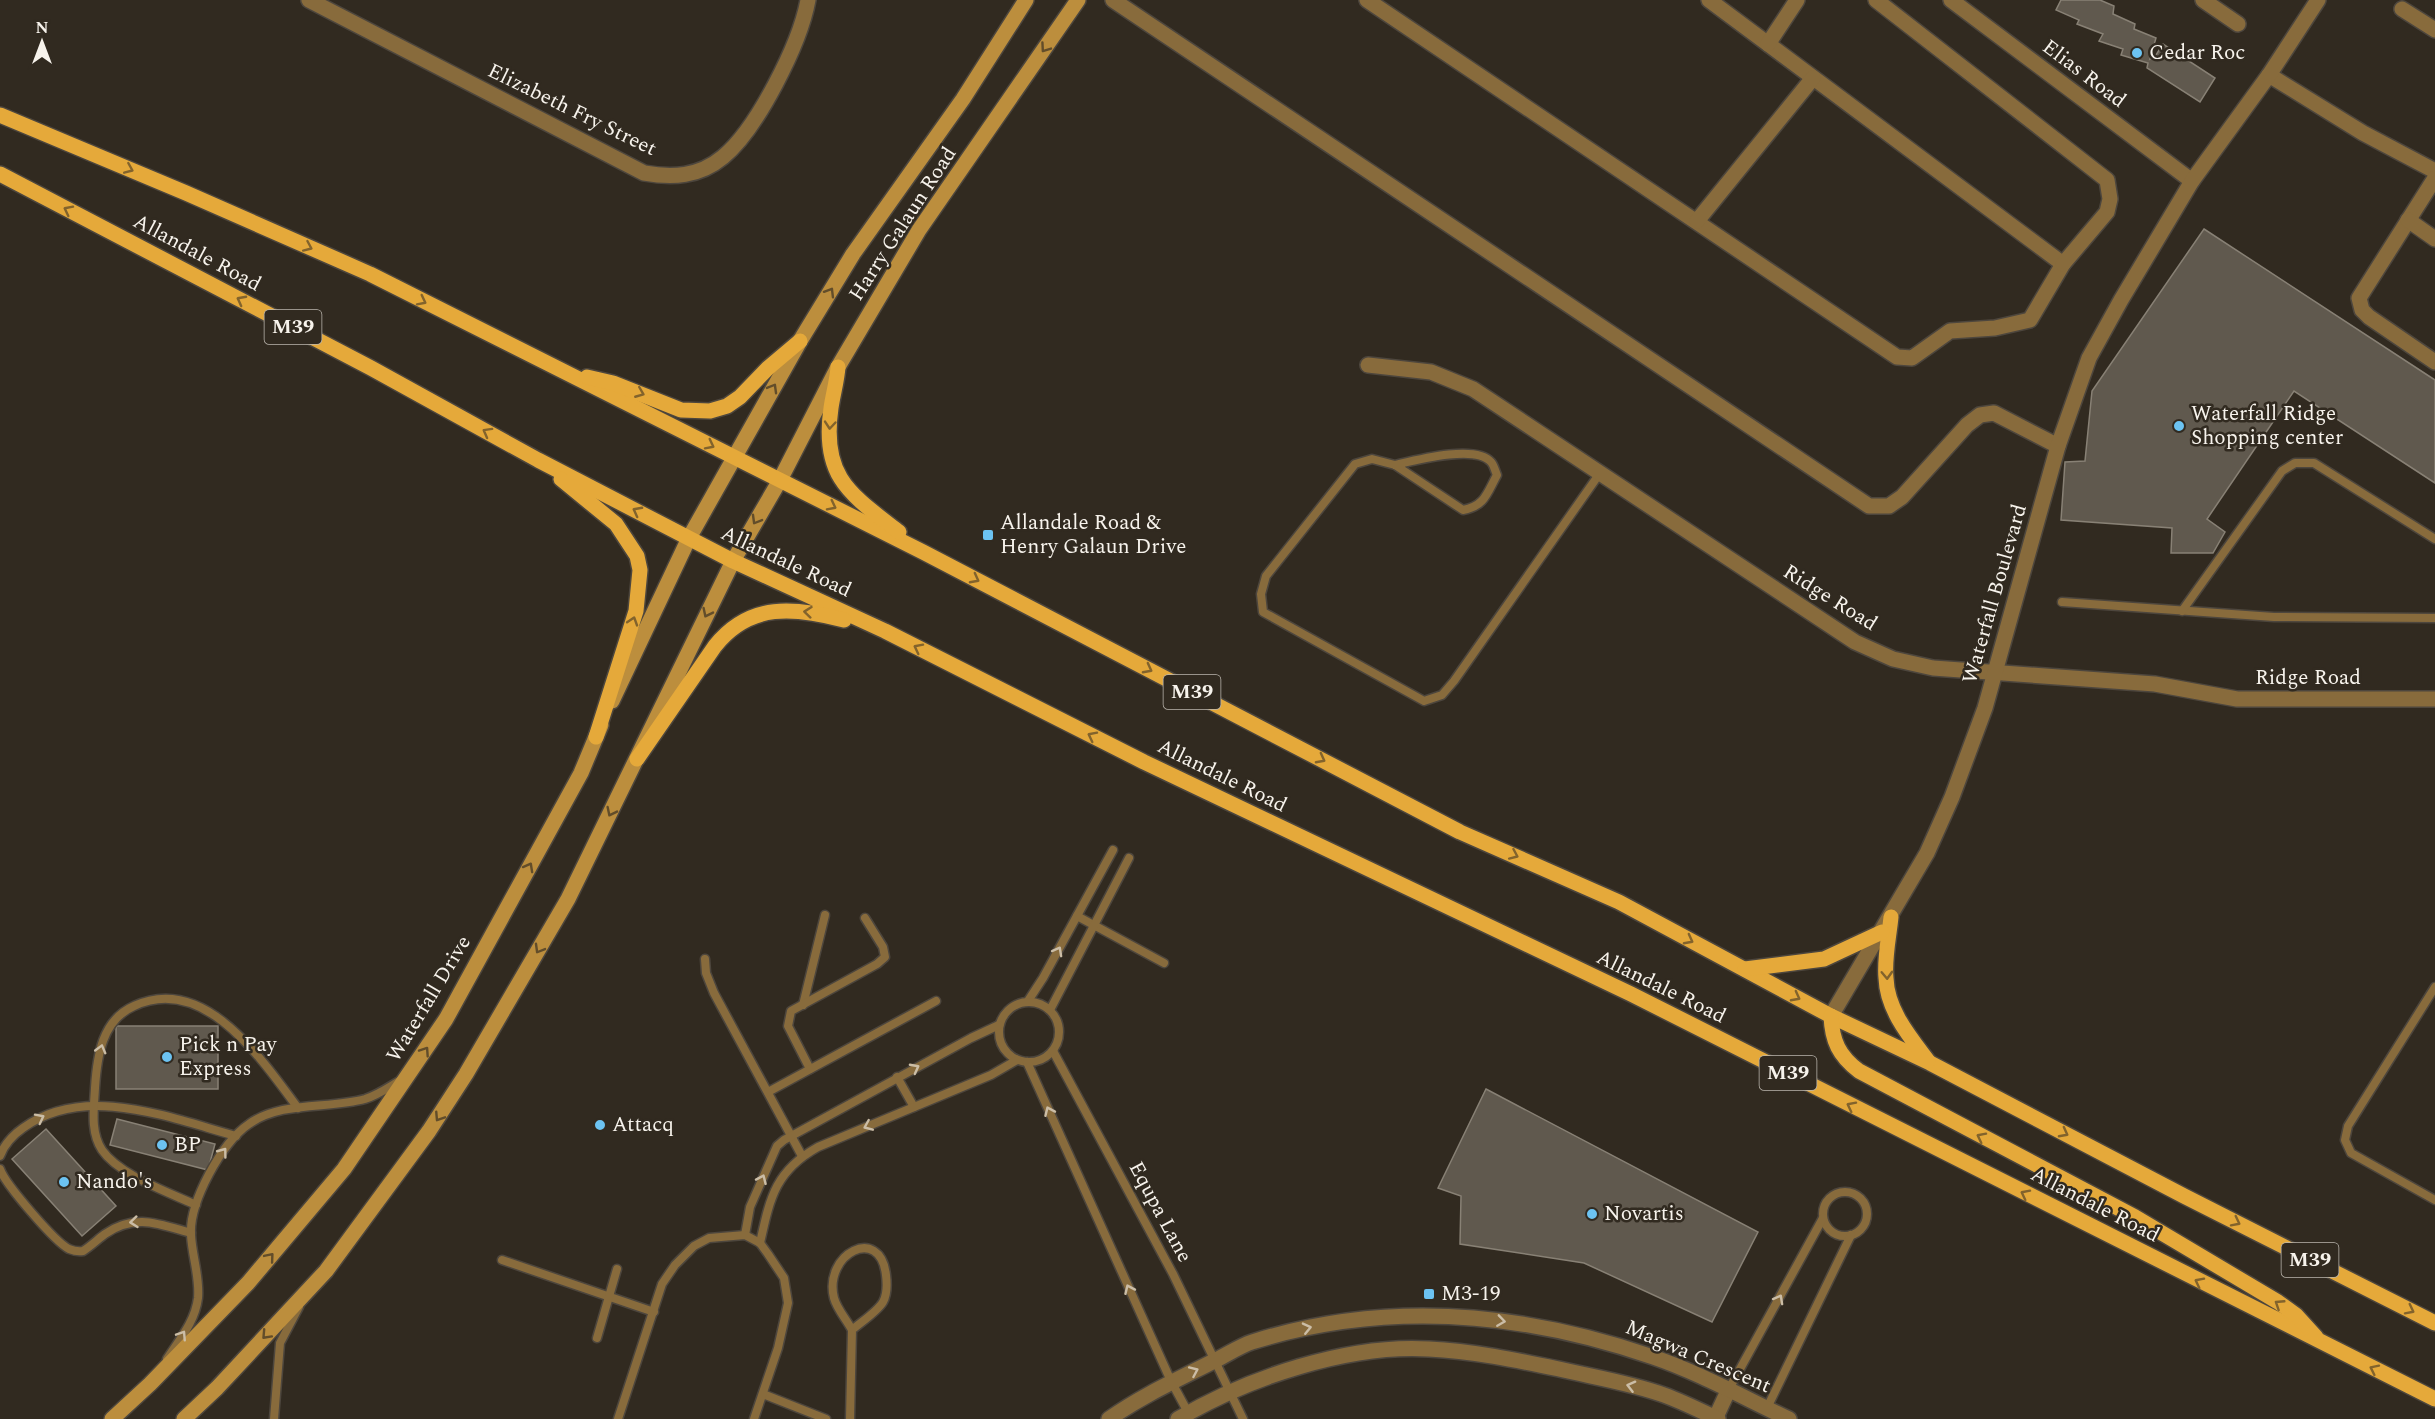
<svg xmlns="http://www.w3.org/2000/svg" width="2435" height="1419" font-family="Spectral,serif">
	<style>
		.building { fill: #60594e; stroke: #888175; stroke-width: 1.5 }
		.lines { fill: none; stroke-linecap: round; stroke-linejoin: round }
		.service-casing { stroke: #4d463d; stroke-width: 11 }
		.minor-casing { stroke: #4d463d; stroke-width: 18 }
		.tertiary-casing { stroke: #4d463d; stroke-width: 18 }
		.secondary-casing { stroke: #4d463d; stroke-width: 18 }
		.primary-casing { stroke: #4d463d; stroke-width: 18 }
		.service { stroke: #886b3c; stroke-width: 8 }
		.minor { stroke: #886b3c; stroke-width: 15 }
		.tertiary { stroke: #886b3c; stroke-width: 15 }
		.secondary { stroke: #bc8e3d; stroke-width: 15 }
		.primary { stroke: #e5a93a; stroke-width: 15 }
		.oneway { stroke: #624d2a }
		.oneway2 { stroke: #82632c }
		.oneway3 { stroke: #cbbda6 }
		.poi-dot { fill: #6cc3f2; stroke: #312a20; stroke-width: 2 }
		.labels { text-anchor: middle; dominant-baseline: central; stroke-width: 5; stroke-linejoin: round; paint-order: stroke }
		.shield { fill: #312a20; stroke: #bcb7af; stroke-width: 1.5 }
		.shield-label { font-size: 20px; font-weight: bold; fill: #f7f3ec }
		.poi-label { font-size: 21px; fill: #f7f3ec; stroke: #312a20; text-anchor: start }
		.street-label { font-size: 21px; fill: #f7f3ec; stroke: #312a20 }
	</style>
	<rect width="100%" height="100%" fill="#312a20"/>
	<g class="building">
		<polygon points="2061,0 2100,0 2114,6 2113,14 2135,24 2134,29 2156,38 2150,59 2156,55 2163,44 2215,78 2200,102 2147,68 2148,63 2121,55 2123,49 2099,41 2103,34 2077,24 2079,20 2056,10"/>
		<polygon points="2204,229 2435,380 2435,483 2294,391 2207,519 2225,532 2213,553 2171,553 2172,528 2061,520 2065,462 2085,461 2092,391"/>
		<rect x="116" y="1026" width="102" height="63"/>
		<polygon points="1486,1089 1758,1232 1712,1322 1584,1263 1460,1244 1461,1196 1438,1188"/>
		<polygon points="117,1119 215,1144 208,1170 110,1145"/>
		<polygon points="46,1129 116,1206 82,1236 12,1159"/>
	</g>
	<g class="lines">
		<g class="service-casing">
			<g id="service">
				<path d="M1395,465C1416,460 1476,444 1491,462C1494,465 1495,471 1497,475C1487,493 1485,506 1463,510L1395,465L1372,459L1355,464L1266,576L1261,594L1263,612L1424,701L1442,695L1454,681L1600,473"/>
				<polyline points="2062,602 2274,617 2435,618"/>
				<polyline points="2182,611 2282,471 2295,463 2314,463 2435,539"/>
				<polyline points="1077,916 1164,963"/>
				<polyline points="705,959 706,973 714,993 802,1156"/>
				<polyline points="2435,987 2348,1126 2345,1140 2351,1153 2435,1200"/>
				<polyline points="1028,1001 1043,978 1113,850"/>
				<circle cx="1029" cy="1032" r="30"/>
				<polyline points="803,1005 825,915"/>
				<polyline points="1050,1010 1129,858"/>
				<polyline points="1053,1051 1173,1274 1243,1419"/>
				<polyline points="1027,1062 1171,1381 1190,1416"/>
				<polyline points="810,1069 788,1026 791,1011 877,964 885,957 883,947 865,918"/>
				<polyline points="897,1077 914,1107"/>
				<polyline points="768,1092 936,1001"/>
				<path d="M0,1156C4,1145 13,1135 23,1128C85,1083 170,1118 236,1136"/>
				<path d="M0,1169C5,1184 55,1242 69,1249C74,1251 78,1252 83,1251C91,1246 98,1239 105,1234C135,1213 159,1224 191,1233"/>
				<circle cx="1845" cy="1214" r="22"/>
				<path d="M196,1205C168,1192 119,1175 102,1150C90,1132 94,1108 95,1088C97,1056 102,1020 134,1006C205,973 262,1060 298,1108"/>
				<polyline points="745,1235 750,1207 777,1146 784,1140 971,1038 999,1025"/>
				<path d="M760,1243C770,1198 775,1171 818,1147L991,1075L1017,1060"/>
				<polyline points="502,1260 654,1312"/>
				<polyline points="597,1338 617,1269"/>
				<path d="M167,1359C179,1340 195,1322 198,1298C200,1277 192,1256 191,1235C189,1202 222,1142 249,1124C281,1101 328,1109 365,1099C378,1095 389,1087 401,1080"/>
				<polyline points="1729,1389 1823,1218"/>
				<polyline points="763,1394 826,1419"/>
				<polyline points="1767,1408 1851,1235"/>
				<polyline points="274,1419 280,1343 299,1307"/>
				<polyline points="618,1419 662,1284 675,1265 694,1246 709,1238 745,1235 760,1243 768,1254 784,1278 788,1303 778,1348 754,1419"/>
				<path d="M850,1419L852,1330C861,1322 877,1312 883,1302C887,1295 887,1283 886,1275C880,1224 823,1254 834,1298C837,1309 846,1319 852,1330"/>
			</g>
		</g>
		<g class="minor-casing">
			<g id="minor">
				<path d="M309,0L644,173C672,178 699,177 723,157C757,129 800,44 808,0"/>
				<polyline points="1113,0 1869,506 1889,506 1902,497 1967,425 1980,415 1994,413 2058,446"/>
				<polyline points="1367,0 1897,357 1912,358 1950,331 1995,328 2030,320 2063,264 1709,0"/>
				<polyline points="1876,0 2107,180 2110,199 2107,212 2063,264"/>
				<polyline points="1951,0 2192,181"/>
				<polyline points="2203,0 2238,24"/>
				<polyline points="2402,9 2435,30"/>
				<polyline points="1768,44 1797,0"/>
				<polyline points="2269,75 2363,133 2435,171"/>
				<polyline points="2435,178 2359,298 2362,310 2369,317 2435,362"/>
				<polyline points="2408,220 2435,239"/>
				<polyline points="1697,221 1813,78"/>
				<polyline points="1368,365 1431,372 1473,389 1855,642 1893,659 1933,668 2155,684 2237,699 2435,699"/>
				<polyline points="1831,1016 1927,853 1952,797 1985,708 2058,446 2089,358 2121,300 2192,181 2269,75 2318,0"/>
				<polyline points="1715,1419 1729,1389"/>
			</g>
		</g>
		<g class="tertiary-casing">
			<g id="tertiary">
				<path d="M1109,1419C1143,1395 1179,1379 1216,1360C1228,1354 1240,1346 1252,1342C1386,1300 1522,1312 1653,1357C1700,1373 1744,1398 1789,1419"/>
				<path d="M1178,1419C1247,1378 1348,1344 1429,1349C1472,1351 1516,1360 1559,1369C1593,1377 1631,1383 1664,1395C1683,1402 1701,1411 1718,1419"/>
			</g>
		</g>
		<g class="secondary-casing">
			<g id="secondary">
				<polyline points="612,701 689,538 800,341 853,254 963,99 1026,0"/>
				<polyline points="112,1419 150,1384 248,1283 344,1169 446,1019 581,773 601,725"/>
				<polyline points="184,1419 217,1388 326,1271 429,1131 466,1074 568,899 733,561 780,480 838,367 919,230 1078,0"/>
			</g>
		</g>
		<g class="primary-casing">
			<g id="primary">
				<polyline points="0,115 186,193 370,274 923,552 1460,832 1619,902 1831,1016 1930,1063 2184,1196 2435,1323"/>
				<polyline points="0,174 371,368 538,460 733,561 885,631 1144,762 1631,994 2435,1399"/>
				<path d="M838,367C837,381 833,394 831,408C821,477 850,494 899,532"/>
				<polyline points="587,377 613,383 681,410 710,411 727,406 740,397 768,368 800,341"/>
				<polyline points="561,479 616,524 637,556 640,570 636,611 596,737"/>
				<path d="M637,759L715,646C750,602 795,607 844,620"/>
				<path d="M1891,917C1889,937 1884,959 1886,978C1887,1010 1910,1037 1928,1061"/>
				<polyline points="1745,969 1824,959 1882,932"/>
				<path d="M1831,1016C1832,1041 1839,1056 1859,1071L2135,1217L2278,1302L2296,1315L2316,1337"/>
			</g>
		</g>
		<use href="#service" class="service"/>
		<use href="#minor" class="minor"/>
		<use href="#tertiary" class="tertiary"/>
		<use href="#secondary" class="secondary"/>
		<use href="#primary" class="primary"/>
	</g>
	<defs><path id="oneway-chevron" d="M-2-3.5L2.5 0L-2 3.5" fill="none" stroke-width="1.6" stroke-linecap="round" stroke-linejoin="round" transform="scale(1.5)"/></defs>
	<g class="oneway">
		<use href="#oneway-chevron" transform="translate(1045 48) rotate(125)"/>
		<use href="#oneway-chevron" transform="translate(830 292) rotate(-59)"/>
		<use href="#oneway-chevron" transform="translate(773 388) rotate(-60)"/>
		<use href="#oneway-chevron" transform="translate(756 520) rotate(120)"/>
		<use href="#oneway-chevron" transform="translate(707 613) rotate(116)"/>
		<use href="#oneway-chevron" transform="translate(611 812) rotate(116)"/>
		<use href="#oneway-chevron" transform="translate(529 867) rotate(-61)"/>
		<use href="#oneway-chevron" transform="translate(539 949) rotate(120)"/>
		<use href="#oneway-chevron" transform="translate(425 1051) rotate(-56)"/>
		<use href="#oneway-chevron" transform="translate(439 1117) rotate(123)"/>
		<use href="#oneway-chevron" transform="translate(270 1257) rotate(-50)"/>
		<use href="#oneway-chevron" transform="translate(266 1335) rotate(133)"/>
	</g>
	<g class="oneway2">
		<use href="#oneway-chevron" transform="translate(129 169) rotate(23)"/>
		<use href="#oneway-chevron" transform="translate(68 210) rotate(-153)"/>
		<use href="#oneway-chevron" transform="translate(308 247) rotate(24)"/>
		<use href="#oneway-chevron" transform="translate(241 300) rotate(-152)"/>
		<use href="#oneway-chevron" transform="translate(422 301) rotate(27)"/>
		<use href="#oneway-chevron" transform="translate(640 393) rotate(22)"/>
		<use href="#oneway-chevron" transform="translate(830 425) rotate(95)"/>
		<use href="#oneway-chevron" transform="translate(487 432) rotate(-151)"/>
		<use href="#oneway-chevron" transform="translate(710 445) rotate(27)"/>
		<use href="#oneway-chevron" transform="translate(832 506) rotate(27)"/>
		<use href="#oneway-chevron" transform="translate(637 511) rotate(-152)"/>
		<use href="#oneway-chevron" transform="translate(975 579) rotate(28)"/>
		<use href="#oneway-chevron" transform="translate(808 612) rotate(-174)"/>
		<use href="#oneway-chevron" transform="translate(633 621) rotate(-72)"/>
		<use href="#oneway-chevron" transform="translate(918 648) rotate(-153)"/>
		<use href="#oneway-chevron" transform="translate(1148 669) rotate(28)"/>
		<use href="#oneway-chevron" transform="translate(1092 736) rotate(-153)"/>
		<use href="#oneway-chevron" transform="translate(1321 759) rotate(28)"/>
		<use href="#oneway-chevron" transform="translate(1514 855) rotate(24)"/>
		<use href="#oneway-chevron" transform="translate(1689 940) rotate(28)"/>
		<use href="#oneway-chevron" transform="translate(1887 975) rotate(88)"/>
		<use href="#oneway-chevron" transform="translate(1796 997) rotate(28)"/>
		<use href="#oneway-chevron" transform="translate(1851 1106) rotate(-153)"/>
		<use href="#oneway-chevron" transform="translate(2064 1133) rotate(28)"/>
		<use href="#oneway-chevron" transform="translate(1981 1137) rotate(-153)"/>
		<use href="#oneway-chevron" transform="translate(2025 1194) rotate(-153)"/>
		<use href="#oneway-chevron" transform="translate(2236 1222) rotate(27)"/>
		<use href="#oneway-chevron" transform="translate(2199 1282) rotate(-153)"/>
		<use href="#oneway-chevron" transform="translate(2279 1304) rotate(-147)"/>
		<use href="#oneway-chevron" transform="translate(2410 1310) rotate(27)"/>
		<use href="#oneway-chevron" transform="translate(2374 1369) rotate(-154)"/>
	</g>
	<g class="oneway3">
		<use href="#oneway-chevron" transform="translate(1058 951) rotate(-61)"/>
		<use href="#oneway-chevron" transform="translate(101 1049) rotate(-75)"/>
		<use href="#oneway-chevron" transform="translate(915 1068) rotate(-28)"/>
		<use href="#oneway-chevron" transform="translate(1049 1111) rotate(-114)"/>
		<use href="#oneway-chevron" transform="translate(40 1118) rotate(-27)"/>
		<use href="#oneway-chevron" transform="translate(868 1126) rotate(157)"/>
		<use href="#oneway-chevron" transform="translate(223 1152) rotate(-53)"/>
		<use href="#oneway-chevron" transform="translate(762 1179) rotate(-66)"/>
		<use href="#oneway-chevron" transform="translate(134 1222) rotate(174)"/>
		<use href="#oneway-chevron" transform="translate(1129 1289) rotate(-114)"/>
		<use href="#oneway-chevron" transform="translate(1779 1299) rotate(-61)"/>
		<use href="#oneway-chevron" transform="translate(1501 1321) rotate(8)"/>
		<use href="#oneway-chevron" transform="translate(1307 1328) rotate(-13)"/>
		<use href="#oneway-chevron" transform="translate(182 1335) rotate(-57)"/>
		<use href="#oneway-chevron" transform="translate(1194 1371) rotate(-24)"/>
		<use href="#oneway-chevron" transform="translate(1631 1386) rotate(-166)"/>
	</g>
	<g class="poi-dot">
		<circle cx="2137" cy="53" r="6"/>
		<circle cx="2179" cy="426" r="6"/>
		<rect x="982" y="529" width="12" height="12" rx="3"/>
		<circle cx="167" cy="1057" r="6"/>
		<circle cx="600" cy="1125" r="6"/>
		<circle cx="162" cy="1145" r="6"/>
		<circle cx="64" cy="1182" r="6"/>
		<circle cx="1592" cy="1214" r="6"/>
		<rect x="1423" y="1288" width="12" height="12" rx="3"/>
	</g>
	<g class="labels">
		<g class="shield">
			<rect x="264.5" y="310" width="57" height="34" rx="4.5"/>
			<rect x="1163.5" y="675" width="57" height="34" rx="4.5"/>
			<rect x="1759.5" y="1056" width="57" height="34" rx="4.5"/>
			<rect x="2281.5" y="1243" width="57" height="34" rx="4.5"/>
		</g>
		<g class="shield-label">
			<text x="293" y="327">M39</text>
			<text x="1192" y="692">M39</text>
			<text x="1788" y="1073">M39</text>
			<text x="2310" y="1260">M39</text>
		</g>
		<g class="poi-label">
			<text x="2149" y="53">Cedar Roc</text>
			<text x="2191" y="414">Waterfall Ridge<tspan x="2191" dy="24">Shopping center</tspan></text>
			<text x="1000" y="523">Allandale Road &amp;<tspan x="1000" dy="24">Henry Galaun Drive</tspan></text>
			<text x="179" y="1045">Pick n Pay<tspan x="179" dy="24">Express</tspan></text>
			<text x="612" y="1125">Attacq</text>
			<text x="174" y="1145">BP</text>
			<text x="76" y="1182">Nando's</text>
			<text x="1604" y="1214">Novartis</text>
			<text x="1441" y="1294">M3-19</text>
		</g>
		<g class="street-label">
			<text transform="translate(2084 74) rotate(37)">Elias Road</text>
			<text transform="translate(572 110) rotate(26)">Elizabeth Fry Street</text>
			<text transform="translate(903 224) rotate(-57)">Harry Galaun Road</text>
			<text transform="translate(197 253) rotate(28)">Allandale Road</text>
			<text transform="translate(786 562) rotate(25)">Allandale Road</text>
			<text transform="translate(1995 594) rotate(-74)">Waterfall Boulevard</text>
			<text transform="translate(1830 598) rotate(32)">Ridge Road</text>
			<text x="2308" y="678">Ridge Road</text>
			<text transform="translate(1222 776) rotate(26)">Allandale Road</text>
			<text transform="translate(1661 987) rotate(26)">Allandale Road</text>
			<text transform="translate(429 999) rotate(-59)">Waterfall Drive</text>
			<text transform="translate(2095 1205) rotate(27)">Allandale Road</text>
			<text transform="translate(1160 1212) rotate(62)">Equpa Lane</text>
			<text transform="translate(1698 1357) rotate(23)">Magwa Crescent</text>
		</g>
	</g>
	<g transform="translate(42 42)" stroke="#312a20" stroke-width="4.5" paint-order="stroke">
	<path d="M0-4.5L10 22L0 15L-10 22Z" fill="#f7f3ec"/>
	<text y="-9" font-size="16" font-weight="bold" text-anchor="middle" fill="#f7f3ec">N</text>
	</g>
</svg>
